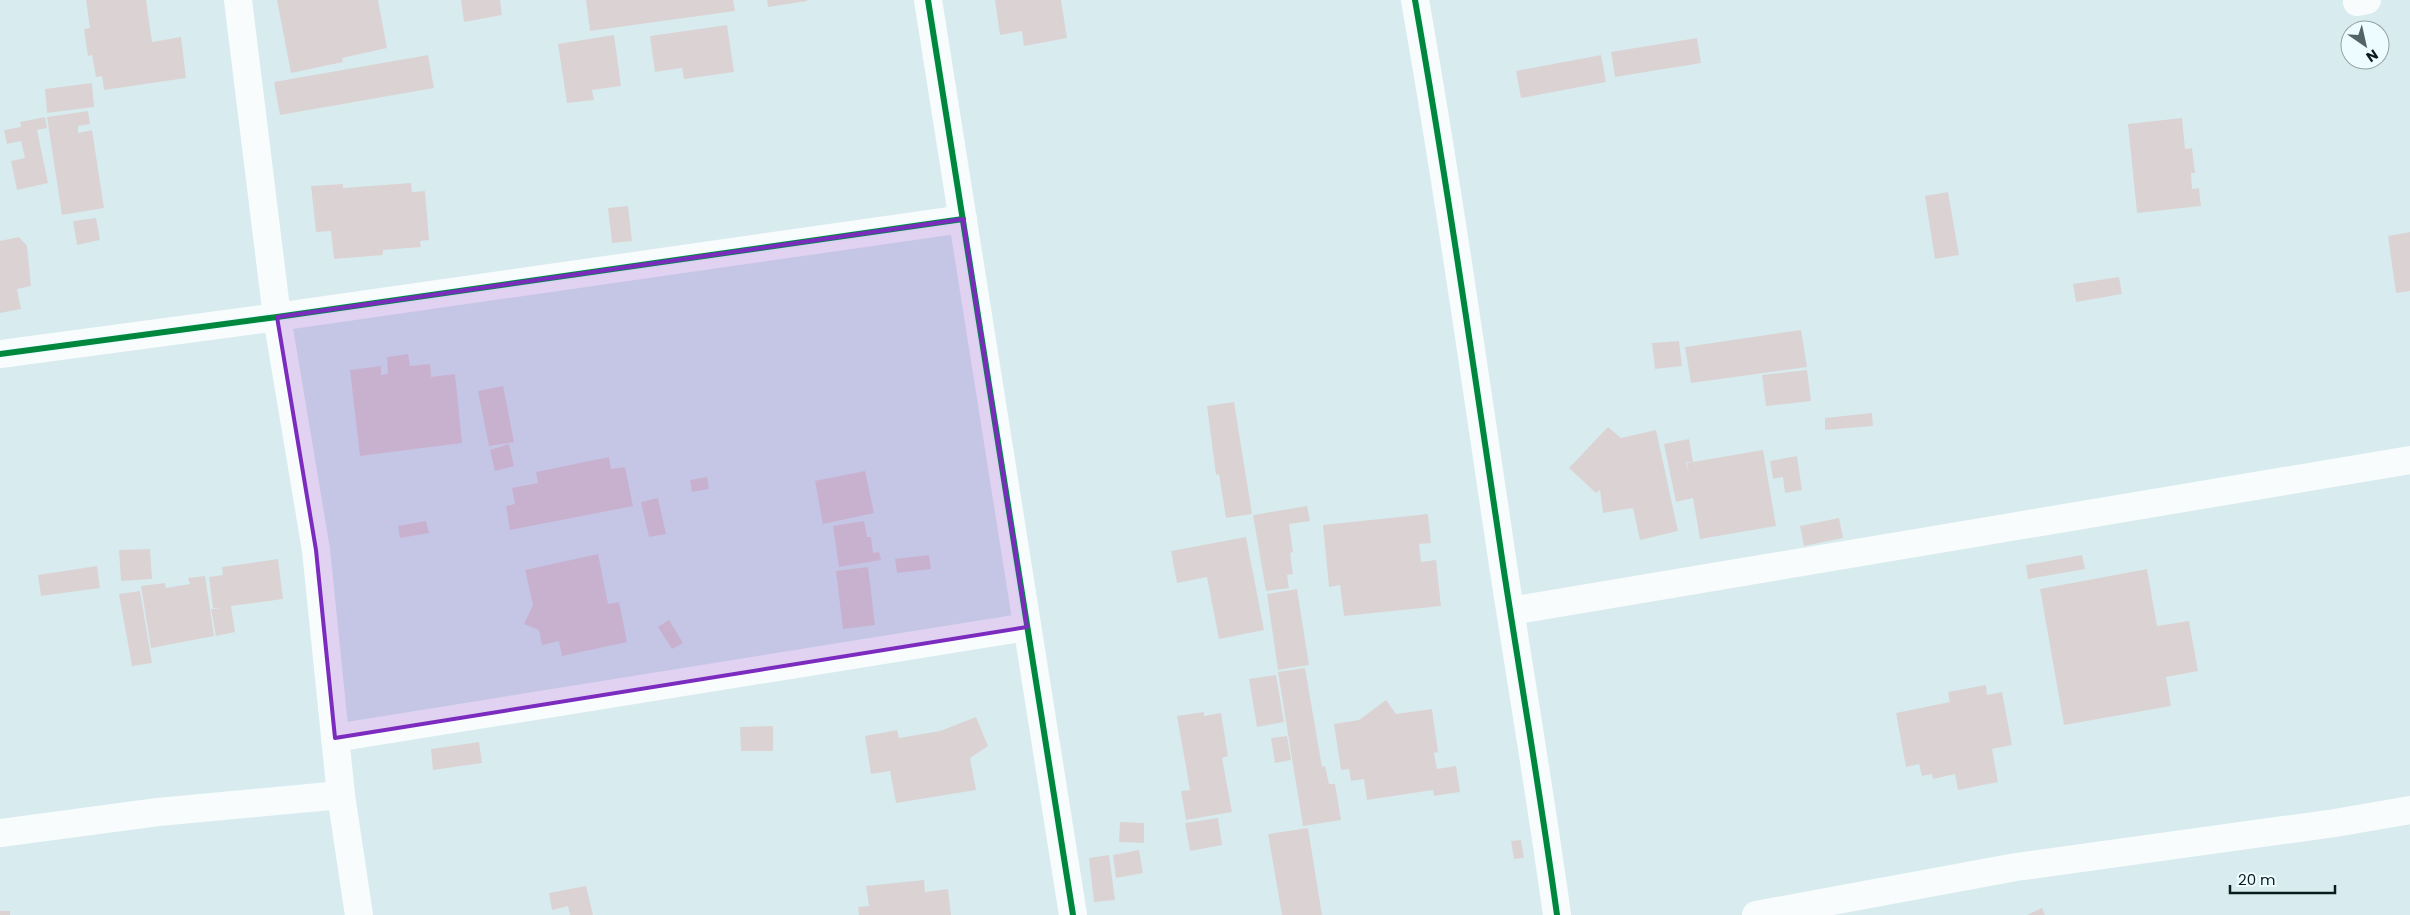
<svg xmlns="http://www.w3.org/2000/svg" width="2410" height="915" font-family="Poppins,sans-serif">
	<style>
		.building { fill: #dbd3d3 }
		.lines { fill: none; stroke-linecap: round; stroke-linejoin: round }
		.minor { stroke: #f9fcfd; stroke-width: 28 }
		.cycleway-casing { stroke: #edfcff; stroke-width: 9 }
		.cycleway { stroke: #00873e; stroke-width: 6 }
		.marked { fill: #7b2cbf; fill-opacity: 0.2; stroke: #7b2cbf; stroke-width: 4; stroke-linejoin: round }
	</style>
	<rect width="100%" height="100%" fill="#d8ecf0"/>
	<g class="building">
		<polygon points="86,0 146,0 152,42 181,37 186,78 104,90 102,76 96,77 92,55 88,56 84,29 90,28"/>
		<polygon points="277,0 378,0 387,48 342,58 343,62 291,73"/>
		<polygon points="461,0 500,0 502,15 464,22"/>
		<polygon points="586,0 733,0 735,11 590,31"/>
		<polygon points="767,0 807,0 807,1 768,7"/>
		<polygon points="995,0 1061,0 1067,38 1024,46 1022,31 1000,35"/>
		<polygon points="727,25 734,72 684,79 682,68 655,72 650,36"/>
		<polygon points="614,35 621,86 592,90 594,100 567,103 558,44"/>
		<polygon points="1697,38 1701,63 1615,77 1611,52"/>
		<polygon points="428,55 434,88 280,115 274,82"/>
		<polygon points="1601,55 1606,82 1521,98 1516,71"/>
		<polygon points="92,83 94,107 47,113 45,89"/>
		<polygon points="88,111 90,124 78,126 78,133 92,130 104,208 62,215 47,117"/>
		<polygon points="45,117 47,128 37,130 48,183 17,190 11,161 25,158 21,141 7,144 4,130 21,127 20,122"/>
		<polygon points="2182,118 2185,149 2192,148 2195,173 2191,173 2192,189 2199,188 2201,206 2137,213 2128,124"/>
		<polygon points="411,183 412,192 425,191 429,240 420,241 421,247 383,250 383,255 334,259 331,231 316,232 311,186 343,184 343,188"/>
		<polygon points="1948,192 1959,255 1935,259 1925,196"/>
		<polygon points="628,206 632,241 612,243 608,208"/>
		<polygon points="96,218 100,240 77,245 73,221"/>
		<polygon points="2410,232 2410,291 2396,293 2388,236"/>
		<polygon points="19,237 27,246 31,286 17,289 21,309 0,313 0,241"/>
		<polygon points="2119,277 2122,294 2076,302 2073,284"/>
		<polygon points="1801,330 1807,367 1691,383 1685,347"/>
		<polygon points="1679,341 1682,366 1655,369 1652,343"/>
		<polygon points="408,354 410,366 430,364 431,377 455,374 462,443 360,456 350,370 381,366 381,375 388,374 387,357"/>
		<polygon points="1807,370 1811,401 1766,406 1762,375"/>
		<polygon points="503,386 514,442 489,446 478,391"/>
		<polygon points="1234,402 1252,514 1226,518 1219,474 1216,475 1207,406"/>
		<polygon points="1872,413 1873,426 1825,430 1825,418"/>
		<polygon points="1608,427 1621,438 1656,430 1678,531 1640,540 1633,508 1603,513 1600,490 1596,493 1569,468"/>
		<polygon points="1689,439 1693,462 1686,462 1689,474 1687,463 1763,450 1776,526 1700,539 1693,498 1676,502 1664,444"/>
		<polygon points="509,444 514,466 495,471 490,450"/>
		<polygon points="1797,456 1802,490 1785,493 1783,477 1773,479 1770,461"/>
		<polygon points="609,457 611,469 625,467 633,506 510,530 506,506 515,504 512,488 538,483 536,472"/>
		<polygon points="865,471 874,513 823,524 815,481"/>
		<polygon points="707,477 709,489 692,492 690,480"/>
		<polygon points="658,498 666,534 649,537 641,502"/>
		<polygon points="1307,506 1310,521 1289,524 1293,552 1290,553 1293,574 1287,575 1289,588 1266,591 1253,515"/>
		<polygon points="1428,514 1431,543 1419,544 1421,562 1436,560 1441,606 1344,616 1340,585 1329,587 1323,525"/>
		<polygon points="1839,518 1843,538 1804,546 1800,526"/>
		<polygon points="426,521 429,533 400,538 398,526"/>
		<polygon points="864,521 867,537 871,537 873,553 879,552 881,560 839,567 833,526"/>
		<polygon points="1246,537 1264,630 1219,639 1207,577 1177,583 1171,551"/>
		<polygon points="150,549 152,579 121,581 119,550"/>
		<polygon points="598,554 608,604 619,602 627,642 562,656 559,641 542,645 539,630 524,624 533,605 525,570"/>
		<polygon points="929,555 931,569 897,573 895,559"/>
		<polygon points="2082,555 2085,569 2028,579 2026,565"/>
		<polygon points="278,559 283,599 231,606 235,632 216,636 211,609 222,608 213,608 209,577 223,575 222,567"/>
		<polygon points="97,566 100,588 41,596 38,575"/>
		<polygon points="868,567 875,625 843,629 836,571"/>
		<polygon points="2147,569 2157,626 2189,621 2198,671 2166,677 2171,706 2064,725 2040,589"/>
		<polygon points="205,576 214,636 151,648 141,586 165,583 166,588 190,584 188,578"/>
		<polygon points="1297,589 1309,665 1278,670 1267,594"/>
		<polygon points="140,591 152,663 132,666 119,594"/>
		<polygon points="669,620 683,643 672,649 658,627"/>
		<polygon points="1305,668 1322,767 1325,766 1329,784 1335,784 1341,820 1303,826 1278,672"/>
		<polygon points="1276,675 1284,722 1257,727 1249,679"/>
		<polygon points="1986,685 1987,695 2002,692 2012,745 1992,749 1998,782 1958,790 1955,774 1933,779 1932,774 1922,776 1919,764 1906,767 1896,713 1950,702 1948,692"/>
		<polygon points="1386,700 1396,714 1432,709 1438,752 1434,753 1437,769 1456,766 1460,792 1434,796 1433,790 1367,800 1364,779 1351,781 1349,769 1341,770 1334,724 1359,720"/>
		<polygon points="1204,712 1204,716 1221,713 1228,756 1222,758 1232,812 1186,820 1181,791 1190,790 1177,716"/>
		<polygon points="976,717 988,746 970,758 976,790 896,803 890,771 871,774 865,736 897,730 899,738 940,731"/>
		<polygon points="773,726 773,751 741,751 740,727"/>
		<polygon points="1287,736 1291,760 1275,763 1271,738"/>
		<polygon points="479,742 482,763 433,770 431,749"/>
		<polygon points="1218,818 1222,845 1190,851 1185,823"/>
		<polygon points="1120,822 1144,823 1144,843 1119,842"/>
		<polygon points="1308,828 1322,915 1282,915 1268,834"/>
		<polygon points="1521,840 1524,858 1514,859 1511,841"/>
		<polygon points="1139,850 1143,873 1116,878 1113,855"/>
		<polygon points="1109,855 1115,900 1094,902 1089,858"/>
		<polygon points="924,880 925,892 948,889 951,915 859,915 858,907 869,906 866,886"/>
		<polygon points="586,886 593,915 570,915 568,906 552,910 549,893"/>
		<polygon points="2042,908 2045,915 2027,915"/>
		<rect x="0" y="911" width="10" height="4"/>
	</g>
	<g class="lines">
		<g class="minor">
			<polyline points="238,0 277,317 316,550 341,795 359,915"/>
			<polyline points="928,0 1073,915"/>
			<path d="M1415,0C1448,188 1475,377 1503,565C1521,682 1541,798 1557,915"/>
			<polyline points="2357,2 2367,0"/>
			<polyline points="0,354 277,317 963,219"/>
			<polyline points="1511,611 2410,460"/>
			<polyline points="335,738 1027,627"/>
			<polyline points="0,833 158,812 341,795"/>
			<polyline points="1756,915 2016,867 2335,823 2410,810"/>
		</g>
		<g class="cycleway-casing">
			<g id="cycleway">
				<polyline points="928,0 1073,915"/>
				<path d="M1415,0C1448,188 1475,377 1503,565C1521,682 1541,798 1557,915"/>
				<polyline points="0,354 277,317 963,219"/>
			</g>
		</g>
		<use href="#cycleway" class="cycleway"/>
	</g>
	<path class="marked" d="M963,219L1027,627L335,738L316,550L277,317Z"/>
	<g transform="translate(2365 45) rotate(146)"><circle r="24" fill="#edfcff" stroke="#93a2a4"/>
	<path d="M0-4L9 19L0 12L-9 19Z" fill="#536466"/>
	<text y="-8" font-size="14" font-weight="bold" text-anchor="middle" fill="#0b1a1c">N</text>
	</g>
	<path d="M2230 885v8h105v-8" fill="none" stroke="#0b1a1c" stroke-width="2.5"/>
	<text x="2238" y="885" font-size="15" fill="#0b1a1c" stroke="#edfcff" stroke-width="4" paint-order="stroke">20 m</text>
</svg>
